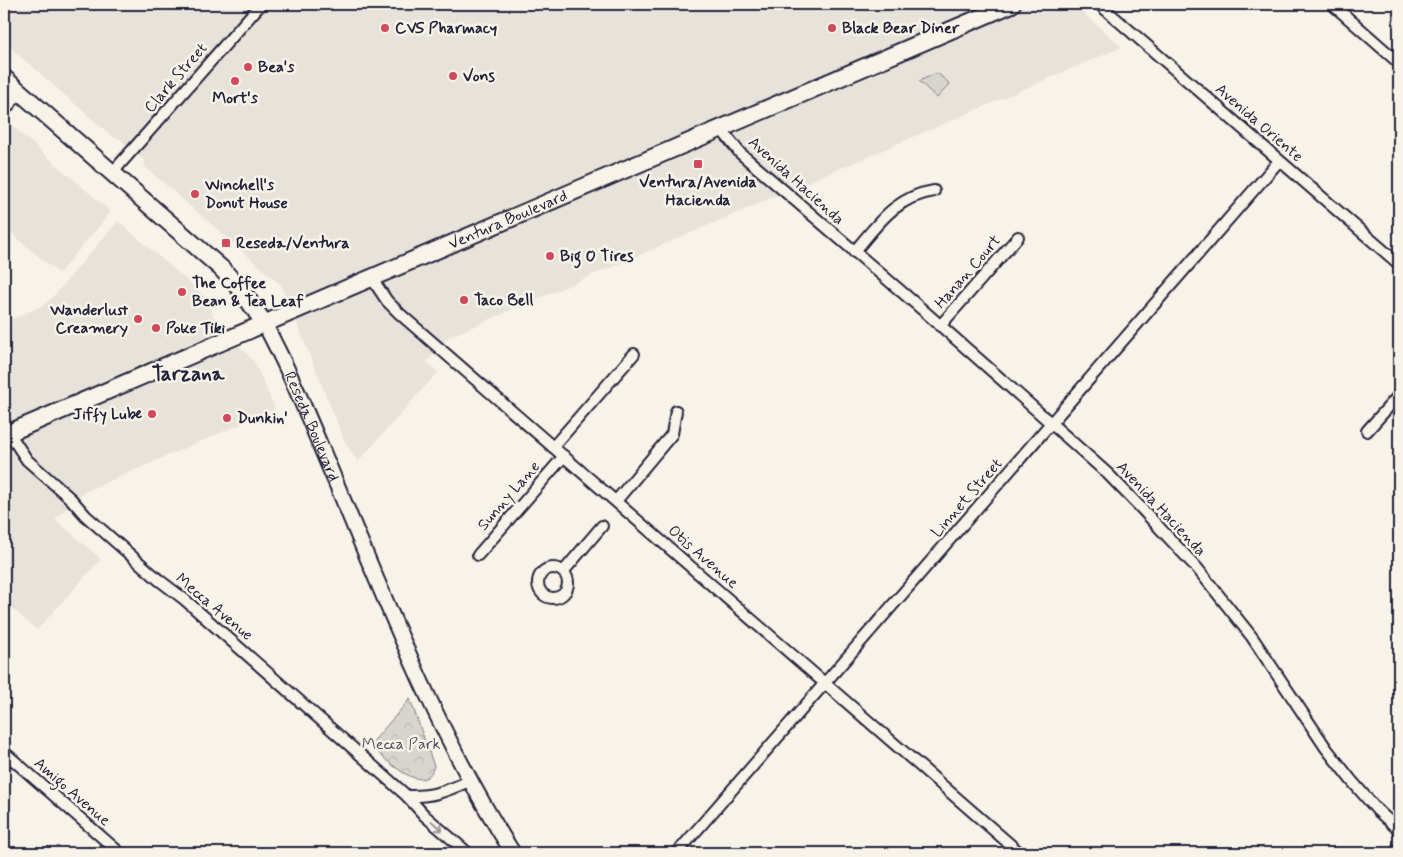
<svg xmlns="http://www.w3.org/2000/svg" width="1403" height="857" font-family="Mynerve,sans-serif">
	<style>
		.built { fill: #e7e3db }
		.green { fill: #d8d5cf; stroke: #7d7c85 }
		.park { fill: url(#park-crowns); stroke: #7d7c85 }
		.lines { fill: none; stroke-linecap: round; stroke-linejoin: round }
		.minor-casing { stroke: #22223b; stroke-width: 14 }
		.tertiary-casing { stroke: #22223b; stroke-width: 16 }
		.secondary-casing { stroke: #22223b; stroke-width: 18 }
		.primary-casing { stroke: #22223b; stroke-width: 20 }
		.minor { stroke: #f7f3e8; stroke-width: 10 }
		.tertiary { stroke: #f7f3e8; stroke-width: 12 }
		.secondary { stroke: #f7f3e8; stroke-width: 14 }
		.primary { stroke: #f7f3e8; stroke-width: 16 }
		.oneway { stroke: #97959a }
		.poi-dot { fill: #d1495b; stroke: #f7f3e8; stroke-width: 2 }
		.labels { text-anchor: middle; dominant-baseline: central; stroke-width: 5; stroke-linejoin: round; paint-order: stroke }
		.poi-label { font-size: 16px; font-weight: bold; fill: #22223b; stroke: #f7f3e8; text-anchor: start }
		.street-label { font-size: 16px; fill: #22223b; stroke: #f7f3e8 }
		.park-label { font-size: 16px; fill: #504f60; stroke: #f7f3e8 }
		.district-label { font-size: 21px; font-weight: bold; fill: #22223b; stroke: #f7f3e8 }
	</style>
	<defs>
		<pattern id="park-crowns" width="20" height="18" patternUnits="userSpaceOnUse" patternTransform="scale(1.25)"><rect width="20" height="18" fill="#d8d5cf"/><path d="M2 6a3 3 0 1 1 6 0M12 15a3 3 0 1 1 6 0" fill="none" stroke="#b9b7b3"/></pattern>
	</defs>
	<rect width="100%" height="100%" fill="#f7f3e8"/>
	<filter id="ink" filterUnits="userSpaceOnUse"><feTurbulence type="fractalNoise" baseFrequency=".02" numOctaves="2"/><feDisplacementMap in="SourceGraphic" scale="10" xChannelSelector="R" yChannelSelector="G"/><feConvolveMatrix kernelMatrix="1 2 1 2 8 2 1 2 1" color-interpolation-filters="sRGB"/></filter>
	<g filter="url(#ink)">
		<g class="built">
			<polygon points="4,4 1073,4 1122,47 449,337 427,362 438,372 358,462 346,444 281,285 144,166 145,161 119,138 114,138 4,42"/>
			<polygon points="4,119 111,212 61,271 58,273 4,227"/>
			<polygon points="118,221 207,298 213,316 255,363 275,409 84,492 55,519 101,559 37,630 4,602 4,323 42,306 51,299"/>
		</g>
		<polygon class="green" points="937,73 950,84 937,98 919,81"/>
		<path class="park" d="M410,699L434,766C425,800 383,757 370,745Z"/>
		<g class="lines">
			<g class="minor-casing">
				<g id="minor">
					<polyline points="1099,4 1399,264"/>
					<polyline points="1332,4 1399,63"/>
					<polyline points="4,111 20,92"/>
					<polyline points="721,129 740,153 924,311 1062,433 1108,474 1142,509 1197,568 1252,637 1326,748 1351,780 1377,810 1399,830"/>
					<polyline points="113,172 261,4"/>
					<path d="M854,252C878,224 895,197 934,191"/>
					<polyline points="371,277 387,301 400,314 1020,853"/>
					<polyline points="940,326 1018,237"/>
					<polyline points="1367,431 1399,395"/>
					<polyline points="9,433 27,460 71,499 86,516 159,580 184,599 407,796 425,816 468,853"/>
					<polyline points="553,447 634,354"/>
					<polyline points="616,501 672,434 676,411"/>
					<polyline points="478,555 564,456"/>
					<circle cx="553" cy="583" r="15"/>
					<polyline points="563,572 602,526"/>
					<polyline points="4,752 120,853"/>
					<path d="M407,796C432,797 447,791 469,781"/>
					<polyline points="677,853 1279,161"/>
				</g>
			</g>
			<g class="tertiary-casing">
				<polyline id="tertiary" points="1396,853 1399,850"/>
			</g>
			<g class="secondary-casing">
				<g id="secondary">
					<path id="s1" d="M264,323C291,373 312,426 334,478C388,606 438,736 513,853"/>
				</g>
			</g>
			<g class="primary-casing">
				<g id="primary">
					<polyline points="4,78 222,269 242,291 264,323"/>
					<path id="s2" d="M4,435L1012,4"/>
				</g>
			</g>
			<use href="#minor" class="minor"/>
			<use href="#tertiary" class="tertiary"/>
			<use href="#secondary" class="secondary"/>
			<use href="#primary" class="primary"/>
		</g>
		<defs><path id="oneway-shaft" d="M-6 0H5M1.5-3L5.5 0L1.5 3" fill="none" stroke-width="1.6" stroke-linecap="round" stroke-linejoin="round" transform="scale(1.25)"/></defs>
		<use class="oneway" href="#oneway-shaft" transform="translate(437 826) rotate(41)"/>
	</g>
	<g class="poi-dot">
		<circle cx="385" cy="28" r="5"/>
		<circle cx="832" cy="28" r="5"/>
		<circle cx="248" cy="67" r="5"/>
		<circle cx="453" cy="76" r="5"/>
		<circle cx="235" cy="81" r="5"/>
		<rect x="693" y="159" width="10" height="10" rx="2.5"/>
		<circle cx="195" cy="194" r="5"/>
		<rect x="221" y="238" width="10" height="10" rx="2.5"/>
		<circle cx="550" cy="256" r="5"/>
		<circle cx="182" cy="292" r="5"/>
		<circle cx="464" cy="300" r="5"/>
		<circle cx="138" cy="319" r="5"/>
		<circle cx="156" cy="328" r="5"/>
		<circle cx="152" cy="414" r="5"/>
		<circle cx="227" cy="418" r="5"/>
	</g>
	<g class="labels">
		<g class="poi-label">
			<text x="395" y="28">CVS Pharmacy</text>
			<text x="842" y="28">Black Bear Diner</text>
			<text x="258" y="67">Bea's</text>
			<text x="463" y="76">Vons</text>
			<text x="235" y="98" text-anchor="middle">Mort's</text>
			<text x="698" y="182" text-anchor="middle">Ventura/Avenida<tspan x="698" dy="18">Hacienda</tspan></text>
			<text x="205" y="185">Winchell's<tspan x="205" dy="18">Donut House</tspan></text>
			<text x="236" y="243">Reseda/Ventura</text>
			<text x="560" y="256">Big O Tires</text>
			<text x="192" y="283">The Coffee<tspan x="192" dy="18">Bean &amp; Tea Leaf</tspan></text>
			<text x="474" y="300">Taco Bell</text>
			<text x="128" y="310" text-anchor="end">Wanderlust<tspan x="128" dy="18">Creamery</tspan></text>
			<text x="166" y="328">Poke Tiki</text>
			<text x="142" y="414" text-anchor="end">Jiffy Lube</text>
			<text x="237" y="418">Dunkin'</text>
		</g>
		<g class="street-label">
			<text transform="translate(176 78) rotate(-49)">Clark Street</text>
			<text transform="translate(1259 123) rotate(41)">Avenida Oriente</text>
			<text transform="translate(796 181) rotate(42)">Avenida Hacienda</text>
			<text stroke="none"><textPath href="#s2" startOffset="548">Ventura Boulevard</textPath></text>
			<text transform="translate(968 272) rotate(-49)">Hanan Court</text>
			<text stroke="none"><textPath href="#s1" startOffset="114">Reseda Boulevard</textPath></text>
			<text transform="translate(509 496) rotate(-49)">Sunny Lane</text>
			<text transform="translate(967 498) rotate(-49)">Linnet Street</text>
			<text transform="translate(1161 509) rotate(47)">Avenida Hacienda</text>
			<text transform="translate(703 557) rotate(41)">Otis Avenue</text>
			<text transform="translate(214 607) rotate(40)">Mecca Avenue</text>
			<text transform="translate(72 792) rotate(41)">Amigo Avenue</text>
		</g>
		<g class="park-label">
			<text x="401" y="744">Mecca Park</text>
		</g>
		<g class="district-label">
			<text x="188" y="374">Tarzana</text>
		</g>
	</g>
	<rect width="1403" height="857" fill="none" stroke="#f7f3e8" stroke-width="20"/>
	<rect x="10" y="10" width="1383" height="837" fill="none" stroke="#22223b" stroke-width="2" filter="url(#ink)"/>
</svg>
